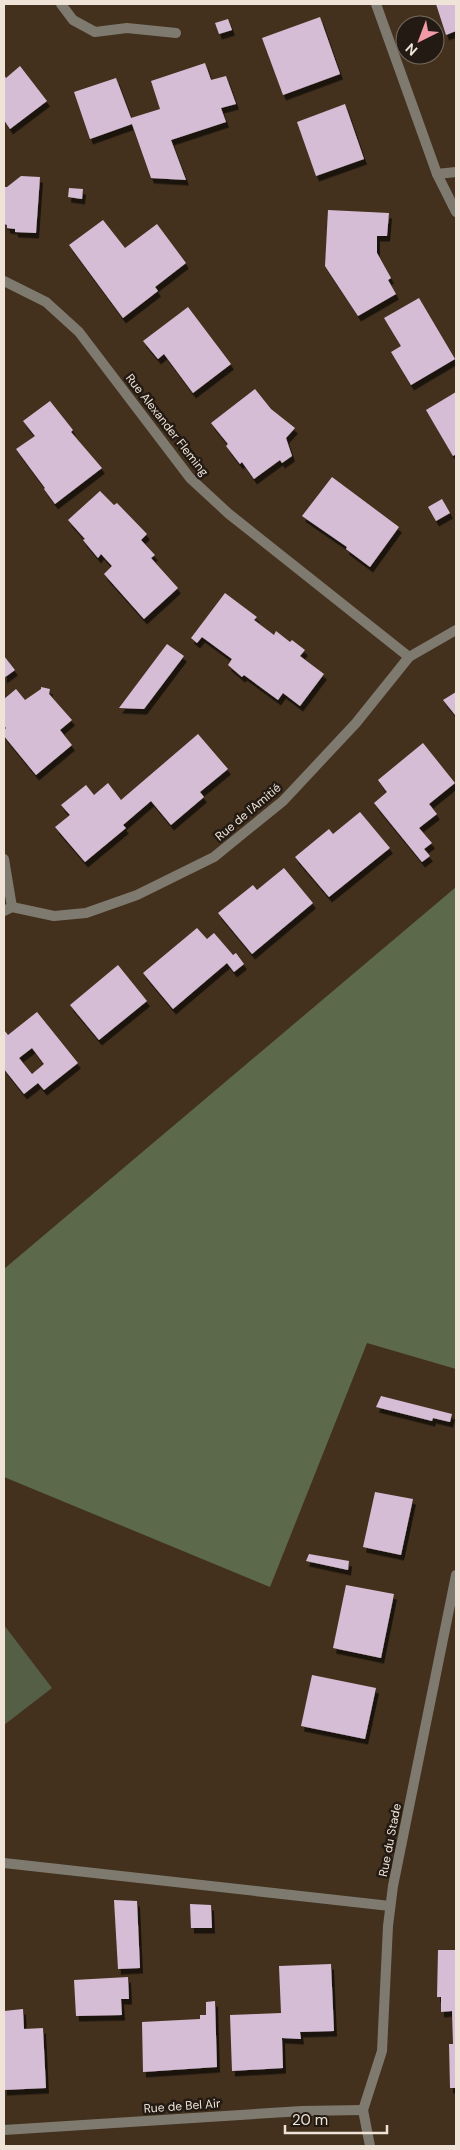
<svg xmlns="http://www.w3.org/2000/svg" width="460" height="2150" font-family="'DM Sans',sans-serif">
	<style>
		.green { fill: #545f46 }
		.forest { fill: #5c694b }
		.building { fill: #d5bed5; fill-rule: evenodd; filter: url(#shadow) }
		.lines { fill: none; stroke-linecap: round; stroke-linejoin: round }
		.service { stroke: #7f7a6f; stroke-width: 10 }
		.minor { stroke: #7f7a6f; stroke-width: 10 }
		.labels { text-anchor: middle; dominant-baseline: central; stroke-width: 5; stroke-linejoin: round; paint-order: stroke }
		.street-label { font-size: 12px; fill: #efe3d7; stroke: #231b13 }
	</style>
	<defs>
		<filter id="shadow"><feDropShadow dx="3" dy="5.5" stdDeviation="0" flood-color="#0009"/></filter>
	</defs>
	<rect width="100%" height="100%" fill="#43311e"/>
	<polygon class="green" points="4,1625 52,1688 4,1725"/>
	<polygon class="forest" points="456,887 456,1369 367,1343 270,1587 4,1477 4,1269"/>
	<g class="building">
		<polygon points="436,4 456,4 456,31 446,35"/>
		<polygon points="320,17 340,74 283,95 262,38"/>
		<polygon points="228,19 232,30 219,34 215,23"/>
		<polygon points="205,63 211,80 226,76 236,104 221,108 226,122 171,140 186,180 151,178 132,124 90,139 74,92 116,78 131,118 160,109 151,81"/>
		<polygon points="20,66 47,101 10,129 4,120 4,75 6,78"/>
		<polygon points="345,104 364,159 316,176 297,122"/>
		<polygon points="21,176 40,177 36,233 15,232 15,229 7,228 7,225 4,224 4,187 7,187"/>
		<polygon points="69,188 83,189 82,199 68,197"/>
		<polygon points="328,210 389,213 387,236 377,236 377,253 391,278 388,280 396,294 358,316 325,266"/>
		<polygon points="103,220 125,248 157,224 186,263 155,287 158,291 123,318 69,245"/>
		<polygon points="419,298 455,359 411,385 391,352 401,346 384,318"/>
		<polygon points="188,307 231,364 193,393 164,354 158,359 143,341"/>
		<polygon points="255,389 271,409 295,428 286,438 292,456 282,463 280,460 254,479 242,462 240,464 226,446 228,444 211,423"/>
		<polygon points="456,392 456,454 453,456 426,410"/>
		<polygon points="50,401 73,430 71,432 102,468 55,504 44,489 45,488 16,449 35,436 23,421"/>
		<polygon points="332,477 399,527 370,567 346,549 347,547 302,516"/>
		<polygon points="100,491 114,505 117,503 147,534 141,540 155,555 151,558 178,588 144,619 104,574 112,566 101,554 98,558 83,540 85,539 68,520"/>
		<polygon points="442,499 450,513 436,521 428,507"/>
		<polygon points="225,593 257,617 254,620 274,635 276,631 290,642 292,640 305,650 300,656 324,674 300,706 283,693 278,700 244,675 242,677 228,665 232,659 202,637 197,643 191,638"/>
		<polygon points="167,644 184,656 144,709 119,708"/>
		<polygon points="4,656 15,670 4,678"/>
		<polygon points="41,687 50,689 49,694 72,720 60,730 72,745 36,775 4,736 4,730 6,728 4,726 4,699 16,689 25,700 41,689"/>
		<polygon points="456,692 456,716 443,700"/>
		<polygon points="198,734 228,769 200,792 204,797 171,825 151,801 123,825 126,828 85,862 55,827 70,815 61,805 86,785 94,795 108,783 121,800"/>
		<polygon points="423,743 455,783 429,804 437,814 419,828 432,843 424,849 430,856 422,862 374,803 387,792 378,780"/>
		<polygon points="360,812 390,848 329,897 295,857 329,829 333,834"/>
		<polygon points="284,868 313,903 252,954 218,913 253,885 257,890"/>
		<polygon points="197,928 207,939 214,933 233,955 236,953 244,964 234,972 227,963 173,1009 143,973"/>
		<polygon points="118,965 147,1001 99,1040 70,1005"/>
		<path d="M37,1012L78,1063L44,1090L38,1083L24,1094L4,1069V1030L8,1035ZM32,1048L44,1064L32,1074L19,1058Z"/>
		<polygon points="381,1396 452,1414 450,1422 433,1418 432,1421 376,1407"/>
		<polygon points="375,1492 413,1499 401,1555 363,1547"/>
		<polygon points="309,1554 349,1561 348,1570 306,1561"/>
		<polygon points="346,1585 394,1594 381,1658 333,1648"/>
		<polygon points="312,1675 376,1688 365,1739 301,1726"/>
		<polygon points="114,1900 137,1901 140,1968 118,1969"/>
		<polygon points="190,1904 211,1905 212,1928 191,1928"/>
		<polygon points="438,1950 456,1950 456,2088 450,2088 449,2044 453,2044 452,2011 441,2012 441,1997 437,1997"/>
		<polygon points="331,1964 334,2031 300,2032 301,2039 282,2038 283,2068 232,2071 230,2015 281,2013 279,1966"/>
		<polygon points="128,1977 129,1999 121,1999 122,2015 76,2016 74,1980"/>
		<polygon points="215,2001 217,2067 143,2072 142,2022 200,2019 200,2015 206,2015 206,2002"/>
		<polygon points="23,2009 24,2029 43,2028 46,2088 4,2090 4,2011"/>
	</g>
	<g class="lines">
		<polyline class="service" points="4,1863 390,1906"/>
		<g class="minor">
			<polyline points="61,4 73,20 95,32 127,28 176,33"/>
			<polyline points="376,4 437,174 456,212"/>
			<polyline points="437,174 456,172"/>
			<polyline points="4,281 46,302 79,332 190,478 229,514 409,657"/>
			<polyline points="4,859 12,907"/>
			<polyline points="4,911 12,907 54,916 86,913 137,895 214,857 283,801 356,723 409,657 456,630"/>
			<polyline points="4,2130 302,2111 363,2110"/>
			<polyline points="370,2146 363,2110 382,2051 388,1926 393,1886 456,1575"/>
		</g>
	</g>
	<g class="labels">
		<g class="street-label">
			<text transform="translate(167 425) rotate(52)">Rue Alexander Fleming</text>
			<text transform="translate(248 812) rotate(-40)">Rue de l'Amitié</text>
			<text transform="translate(390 1840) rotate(-79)">Rue du Stade</text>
			<text transform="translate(182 2106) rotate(-4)">Rue de Bel Air</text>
		</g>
	</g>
	<rect width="460" height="2150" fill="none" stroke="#efe3d7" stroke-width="10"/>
	<g transform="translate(420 40) rotate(222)"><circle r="24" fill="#231b13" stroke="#756b61"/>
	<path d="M0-4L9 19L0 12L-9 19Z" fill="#f39aa9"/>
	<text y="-8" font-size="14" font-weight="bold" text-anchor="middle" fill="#efe3d7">N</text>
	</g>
	<path d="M285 2125v8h102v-8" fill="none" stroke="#efe3d7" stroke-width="2.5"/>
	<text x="292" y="2125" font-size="15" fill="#efe3d7" stroke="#231b13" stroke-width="4" paint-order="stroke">20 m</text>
</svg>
